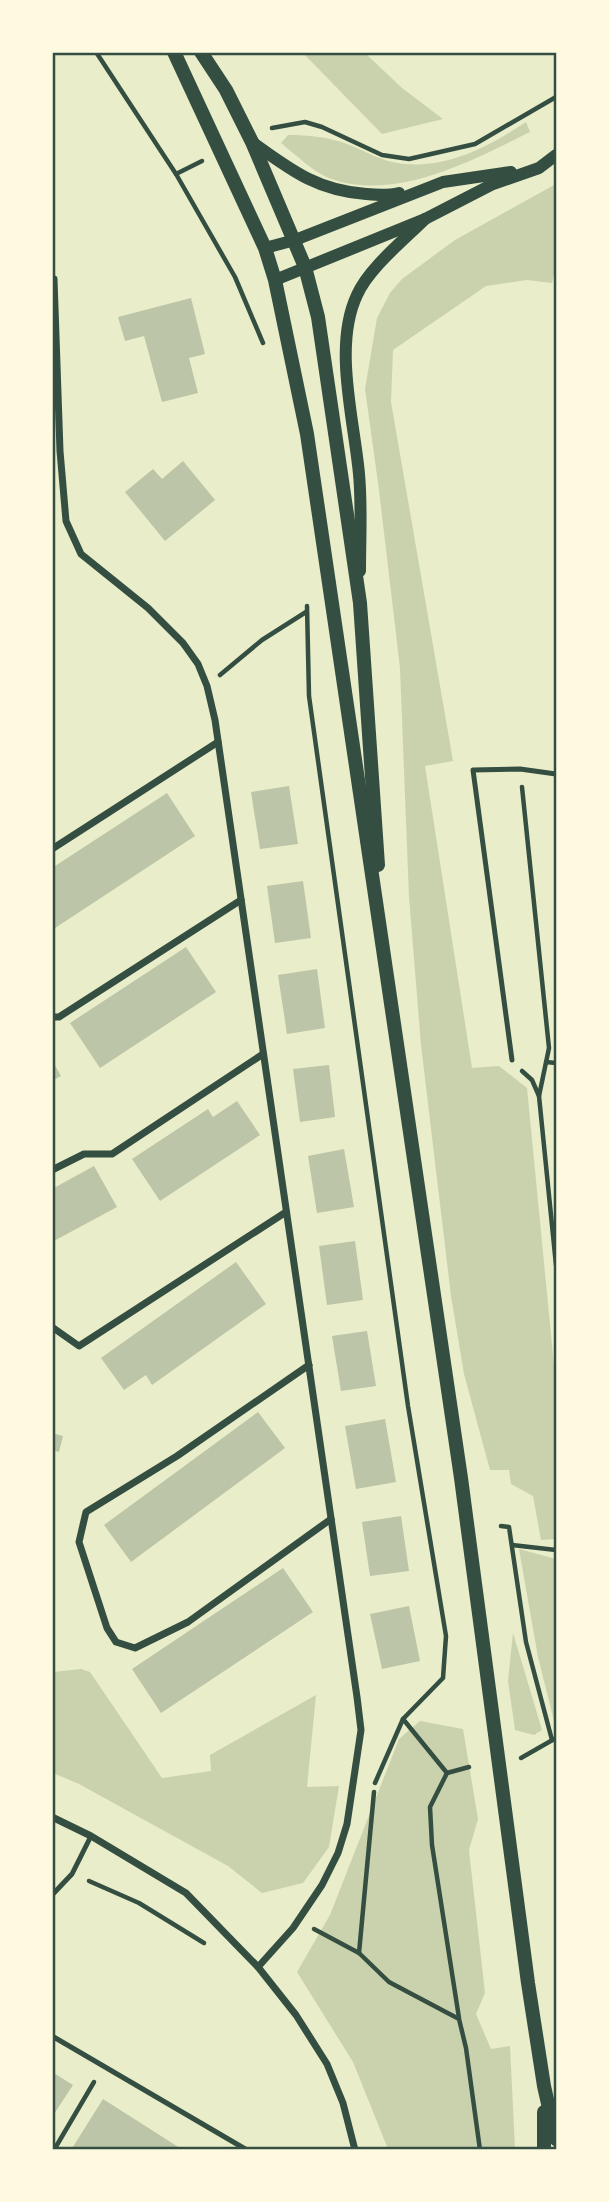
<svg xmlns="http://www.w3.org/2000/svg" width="609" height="2202" font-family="'Noto Sans',sans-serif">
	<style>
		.green { fill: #cad2ad }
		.building { fill: #bcc5a7 }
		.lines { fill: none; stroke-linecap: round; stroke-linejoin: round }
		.path { stroke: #344e41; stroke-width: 4.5 }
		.service { stroke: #344e41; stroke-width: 5 }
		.minor { stroke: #344e41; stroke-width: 7 }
		.tertiary { stroke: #344e41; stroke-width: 12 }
		.secondary { stroke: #344e41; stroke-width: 14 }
		.neatline { fill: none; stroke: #344e41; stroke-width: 2.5 }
	</style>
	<rect width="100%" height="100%" fill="#e9edc9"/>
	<g class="green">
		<polygon points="303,53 365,53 402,88 443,119 382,134"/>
		<path d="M526,122L530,132C473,160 394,203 329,178C312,171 295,154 281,143L288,135C308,135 329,137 347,144C361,149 374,157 388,161C437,174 486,149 526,122Z"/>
		<polygon points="556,184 556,266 552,283 527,280 486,286 393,350 391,402 453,761 425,766 472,1068 499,1066 527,1088 556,1386 556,1539 541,1540 533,1496 511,1484 509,1470 490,1470 464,1374 451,1296 421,1045 409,897 400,668 379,490 365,389 377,318 390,293 402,279 455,240"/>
		<polygon points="519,1549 556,1559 555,1725 538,1657"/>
		<polygon points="513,1633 542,1730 534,1735 515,1730 508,1681"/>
		<polygon points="81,1669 90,1672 162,1778 211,1771 210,1755 316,1695 307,1787 339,1786 329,1847 303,1883 262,1893 228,1866 79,1784 53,1773 53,1672"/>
		<polygon points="420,1721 463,1729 478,1819 469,1850 485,1993 476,2014 491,2049 510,2046 515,2149 388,2149 353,2062 297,1972 330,1915 399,1739"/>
	</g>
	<g class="building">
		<polygon points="191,298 205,354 189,358 198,393 162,402 144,336 125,341 118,317"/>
		<polygon points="183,461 215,500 165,541 125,492 153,469 162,479"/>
		<polygon points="289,786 298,844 260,849 251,792"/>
		<polygon points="167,793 195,836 52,930 52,868"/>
		<polygon points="303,881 311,938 275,943 267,886"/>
		<polygon points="186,947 216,992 100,1068 70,1023"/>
		<polygon points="317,969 325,1028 287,1034 278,975"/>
		<polygon points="52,1060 61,1076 52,1081"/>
		<polygon points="329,1065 335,1117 300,1122 293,1069"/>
		<polygon points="237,1101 260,1135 160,1201 132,1159 208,1109 213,1117"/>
		<polygon points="344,1149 354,1207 317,1213 308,1156"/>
		<polygon points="94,1166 117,1207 52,1242 52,1189"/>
		<polygon points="355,1241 363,1300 327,1305 319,1246"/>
		<polygon points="236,1262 266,1304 152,1385 146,1375 124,1390 101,1358"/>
		<polygon points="367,1331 376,1386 341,1391 332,1336"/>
		<polygon points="258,1412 285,1448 131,1562 104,1525"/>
		<polygon points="385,1419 396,1482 356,1489 345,1426"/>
		<polygon points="52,1433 63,1436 59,1452 52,1450"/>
		<polygon points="401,1516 409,1571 370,1576 362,1522"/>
		<polygon points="283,1568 313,1612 161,1713 132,1669"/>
		<polygon points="409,1606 420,1661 382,1669 370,1614"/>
		<polygon points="52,2072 73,2085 52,2117"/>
		<polygon points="103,2099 183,2150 71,2150"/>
	</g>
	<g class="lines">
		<g class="path">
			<polyline points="96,52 176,174 235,277 263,343"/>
			<polyline points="272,128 305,122 322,127 382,155 409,159 475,144 556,97"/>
			<polyline points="176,174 202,161"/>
			<polyline points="307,606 309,696 408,1406 446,1636 443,1678 403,1719 375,1783"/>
			<polyline points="220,675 262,640 306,612"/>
			<polyline points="522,787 549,1048 539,1096"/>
			<polyline points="546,1062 556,1063"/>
			<polyline points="522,1071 532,1080 539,1096 556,1265"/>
			<polyline points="501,1526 509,1527 526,1642 552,1740"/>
			<polyline points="512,1545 556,1550"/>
			<polyline points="403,1719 447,1773"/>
			<polyline points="521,1758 556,1738"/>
			<polyline points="374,1792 359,1953 389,1982 459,2019 466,2048 480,2150"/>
			<polyline points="89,1881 139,1903 204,1943"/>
			<polyline points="314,1929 359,1953"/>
			<polyline points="459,2018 432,1845 430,1807 447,1773 469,1767"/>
			<polyline points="54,2150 94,2082"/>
		</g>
		<g class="service">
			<polyline points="512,1060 473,770 520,769 556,774"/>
			<polyline points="52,1895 72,1874 91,1836"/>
			<polyline points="52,2036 247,2150"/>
		</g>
		<g class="minor">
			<polyline points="54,279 60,451 66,521 81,554 148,608 183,643 198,664 207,686 215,720 357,1697 361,1730 347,1824 338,1853 322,1885 293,1928 258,1967"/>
			<polyline points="52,849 218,742"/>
			<polyline points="52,1017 59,1017 241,900"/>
			<polyline points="52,1170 84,1154 112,1154 263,1054"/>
			<polyline points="52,1327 79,1346 286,1212"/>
			<polyline points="309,1365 177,1456 86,1512 79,1542 107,1628 116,1642 135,1648 188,1622 331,1519"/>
			<polyline points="52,1817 91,1836 186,1893 258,1967 296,2015 327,2064 343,2103 355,2150"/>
		</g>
		<g class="tertiary">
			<path d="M252,142C291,170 316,190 366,194C377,195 387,196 399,193"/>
			<polyline points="265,248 295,240 443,182 511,172"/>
			<polyline points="275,280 425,219 493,184 539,168 556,155"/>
			<path d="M360,571C360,539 362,506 359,474C354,419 333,346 357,295C369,268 404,240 425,219"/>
		</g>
		<g class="secondary">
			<polyline points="174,52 265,248 275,280 307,434 461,1478 528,1983 544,2086 556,2139"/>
			<polyline points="201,52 226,90 252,142 305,267 318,317 360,603 378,865"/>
			<polyline points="544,2112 544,2150"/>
		</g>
	</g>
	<rect width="609" height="2202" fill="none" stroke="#fefae0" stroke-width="108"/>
	<rect x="54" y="54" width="501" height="2094" class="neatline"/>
</svg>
